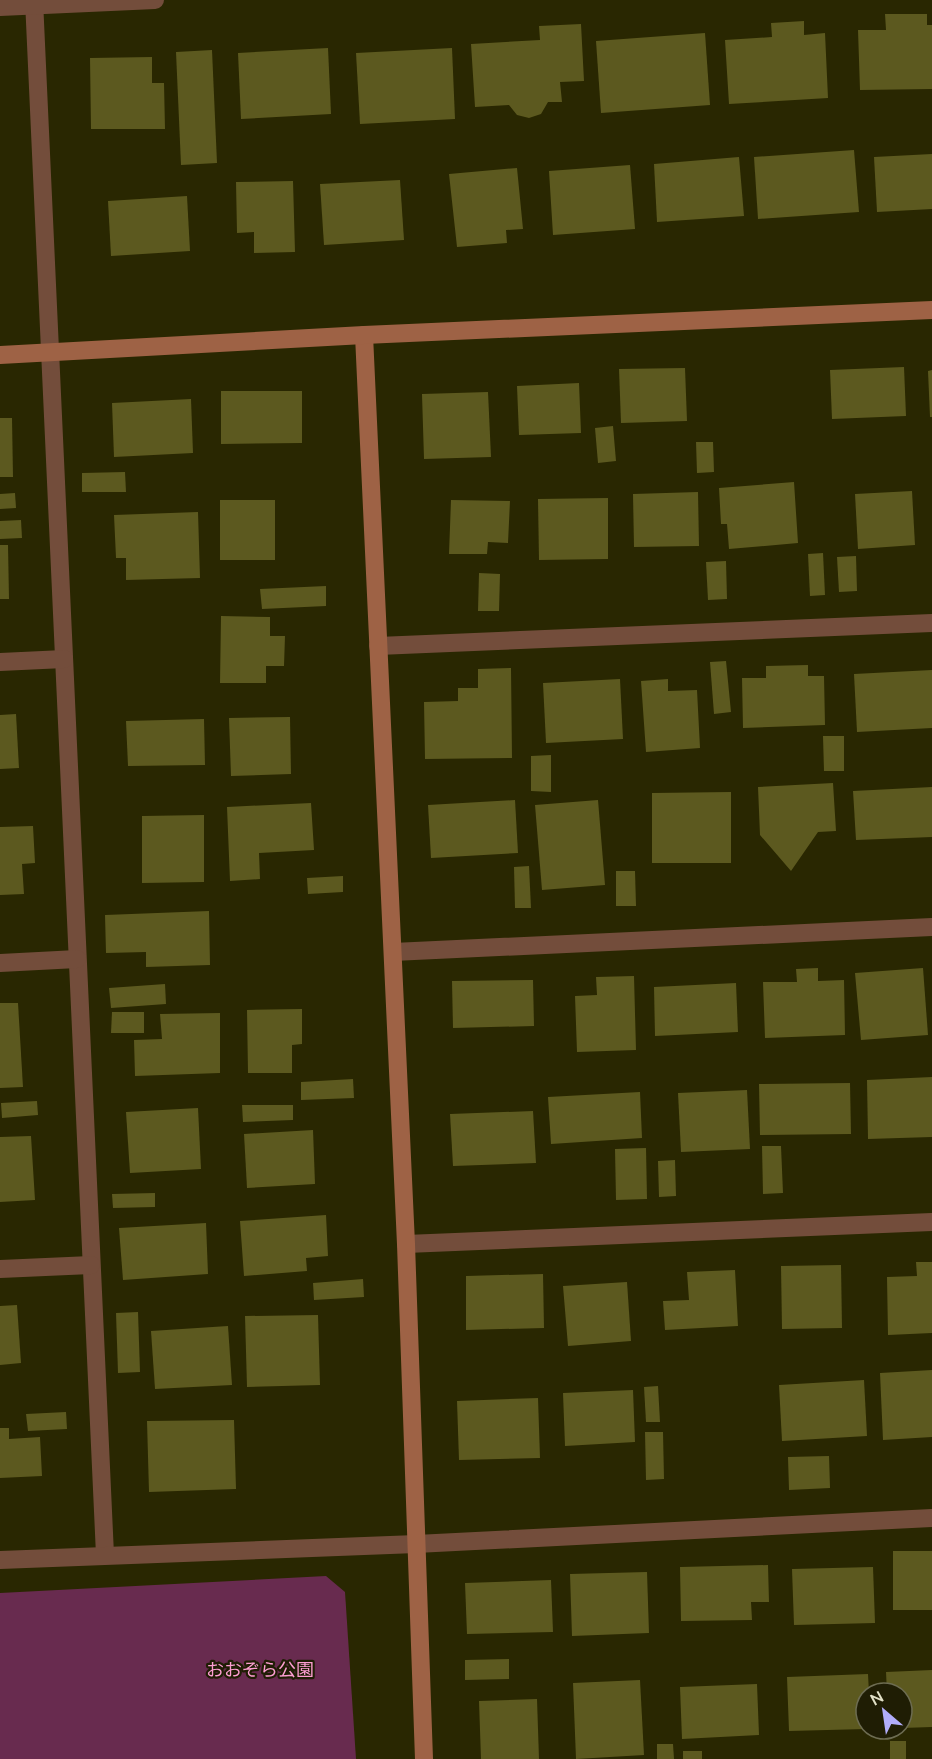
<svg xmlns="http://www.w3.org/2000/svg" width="932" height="1759" font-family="Mulish,'Noto Sans JP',sans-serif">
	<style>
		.green { fill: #682b4f }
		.building { fill: #5c591f }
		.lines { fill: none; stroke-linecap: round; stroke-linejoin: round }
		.street { stroke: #734d3b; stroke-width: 18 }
		.secondary { stroke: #9e6245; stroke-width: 18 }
		.labels { text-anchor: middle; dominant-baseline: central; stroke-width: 4.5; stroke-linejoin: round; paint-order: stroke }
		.park-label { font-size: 18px; fill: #fd9ed2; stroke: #1f1d04 }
	</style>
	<rect width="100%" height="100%" fill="#292701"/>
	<polygon class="green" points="326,1576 345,1592 356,1759 0,1759 0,1593"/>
	<g class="building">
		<polygon points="885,14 927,14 927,25 932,25 932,89 860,90 858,30 886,30"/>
		<polygon points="804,21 804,35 825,33 828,98 729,104 725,40 772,37 771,23"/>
		<polygon points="581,24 584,81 560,82 562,102 548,102 541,114 529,118 517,115 509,105 475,107 471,44 540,40 539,26"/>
		<polygon points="705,33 710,105 601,113 596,41"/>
		<polygon points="328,48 331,114 241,119 238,53"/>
		<polygon points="452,48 455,119 360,124 356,53"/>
		<polygon points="212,50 217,163 181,165 176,52"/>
		<polygon points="152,57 152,83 164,83 165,129 91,129 90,58"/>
		<polygon points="854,150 859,212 758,219 754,157"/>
		<polygon points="932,154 932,209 877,212 874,157"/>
		<polygon points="739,157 744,216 657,222 654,164"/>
		<polygon points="630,165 635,229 553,235 549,171"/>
		<polygon points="517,168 523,229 506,230 507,243 457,247 449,174"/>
		<polygon points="400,180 404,240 324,245 320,184"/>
		<polygon points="293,181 295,252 254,253 254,232 237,233 236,182"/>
		<polygon points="187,196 190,251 111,256 108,201"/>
		<polygon points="904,367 906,416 832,419 830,370"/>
		<polygon points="685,368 687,421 621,423 619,369"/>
		<polygon points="932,370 932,417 930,417 928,371"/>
		<polygon points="579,383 581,433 519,435 517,386"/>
		<polygon points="221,391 302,391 302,443 221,444"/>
		<polygon points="488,392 491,457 424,459 422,394"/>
		<polygon points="191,399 193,453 114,457 112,403"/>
		<polygon points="0,418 12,418 13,477 0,477"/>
		<polygon points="613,426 616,461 598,463 595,428"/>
		<polygon points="696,442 713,442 714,472 697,473"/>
		<polygon points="125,472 126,492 82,492 82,473"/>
		<polygon points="794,482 798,543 729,549 727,524 721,524 719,488"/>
		<polygon points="912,491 915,545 858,549 855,494"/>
		<polygon points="698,492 699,546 634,547 633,494"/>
		<polygon points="15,493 16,508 0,509 0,494"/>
		<polygon points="608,498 608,559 539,560 538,499"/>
		<rect x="220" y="500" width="55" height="60"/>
		<polygon points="451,500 510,501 508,543 488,542 487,554 449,554"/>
		<polygon points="198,512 200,578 126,580 126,558 116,558 114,515"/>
		<polygon points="21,520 22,538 0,539 0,521"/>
		<polygon points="0,545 8,545 9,599 0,599"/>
		<polygon points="823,553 825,595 810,596 808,554"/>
		<polygon points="856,556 857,591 839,592 837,557"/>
		<polygon points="726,561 727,599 708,600 706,562"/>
		<polygon points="479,573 500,574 499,611 478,611"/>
		<polygon points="326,586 326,606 262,609 260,589"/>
		<polygon points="221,616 270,617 270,636 285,636 284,666 266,666 266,683 220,683"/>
		<polygon points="726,661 731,712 714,714 710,662"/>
		<polygon points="808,665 808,676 824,676 825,725 743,728 742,678 766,678 766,666"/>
		<polygon points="511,668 512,758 425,759 424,702 458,701 458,688 478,688 478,669"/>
		<polygon points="932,670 932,728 857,732 854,674"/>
		<polygon points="620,679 623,739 546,743 543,683"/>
		<polygon points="668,679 668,691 697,690 700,748 646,752 641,681"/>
		<polygon points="16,714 19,768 0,769 0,715"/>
		<polygon points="290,717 291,774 231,776 229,718"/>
		<polygon points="204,719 205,765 128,766 126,721"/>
		<polygon points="823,736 844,736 844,771 824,771"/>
		<polygon points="551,755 551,792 531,791 531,756"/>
		<polygon points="833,783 836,831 818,832 791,871 760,835 758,787"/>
		<polygon points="932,787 932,837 856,840 853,791"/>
		<polygon points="731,792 731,863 652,863 652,793"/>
		<polygon points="515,800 518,853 431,858 428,805"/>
		<polygon points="598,800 605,885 542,890 535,805"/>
		<polygon points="311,803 314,850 259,853 260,879 230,881 227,807"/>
		<polygon points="204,815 204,882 142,883 142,816"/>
		<polygon points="33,826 35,863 22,864 24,894 0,895 0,827"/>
		<polygon points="529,866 531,908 515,908 514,867"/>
		<polygon points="616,871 635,871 636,906 616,906"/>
		<polygon points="343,876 343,892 308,894 307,878"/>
		<polygon points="209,911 210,965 146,967 146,952 106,953 105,915"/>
		<polygon points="818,968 818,981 844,980 845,1035 765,1038 763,982 797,982 796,969"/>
		<polygon points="923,968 928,1035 861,1040 855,973"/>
		<polygon points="634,976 636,1050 577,1052 575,996 597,995 596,977"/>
		<polygon points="533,980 534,1026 453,1028 452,981"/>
		<polygon points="736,983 738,1032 655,1036 654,987"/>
		<polygon points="165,984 166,1004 111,1008 109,988"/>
		<polygon points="0,1003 18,1003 23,1087 0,1088"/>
		<polygon points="302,1009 302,1044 292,1045 292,1073 248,1073 247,1010"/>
		<polygon points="112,1012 144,1012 144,1033 111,1033"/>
		<polygon points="220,1013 220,1073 135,1076 134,1040 162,1039 160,1014"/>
		<polygon points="932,1077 932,1137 868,1139 867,1080"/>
		<polygon points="353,1079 354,1098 301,1100 301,1082"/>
		<polygon points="850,1083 851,1134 760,1135 759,1084"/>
		<polygon points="747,1090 750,1149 681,1152 678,1093"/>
		<polygon points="640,1092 642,1138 551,1144 548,1097"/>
		<polygon points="37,1101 38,1115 2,1118 1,1103"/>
		<polygon points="242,1105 293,1105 293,1120 243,1122"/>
		<polygon points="198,1108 201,1169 130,1173 126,1112"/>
		<polygon points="533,1111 536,1163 453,1166 450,1114"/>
		<polygon points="313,1130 315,1184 247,1188 244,1134"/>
		<polygon points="31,1136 35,1200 0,1202 0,1137"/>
		<polygon points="762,1146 781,1146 783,1193 763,1194"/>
		<polygon points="646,1148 647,1199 616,1200 615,1149"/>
		<polygon points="675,1160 676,1196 659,1197 658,1161"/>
		<polygon points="155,1193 155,1207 113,1208 112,1194"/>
		<polygon points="326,1215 328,1256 306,1258 307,1271 244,1276 240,1221"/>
		<polygon points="206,1223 208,1274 123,1280 119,1228"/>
		<polygon points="916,1262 932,1262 932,1333 888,1335 887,1277 917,1276"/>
		<polygon points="841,1265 842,1328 782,1329 781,1266"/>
		<polygon points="735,1270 738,1326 665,1330 663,1301 689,1300 687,1272"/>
		<polygon points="543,1274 544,1328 466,1330 466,1276"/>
		<polygon points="363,1279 364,1297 314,1300 313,1283"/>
		<polygon points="627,1282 631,1341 568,1346 563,1286"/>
		<polygon points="17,1305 21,1363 0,1365 0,1306"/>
		<polygon points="138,1312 140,1372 118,1373 116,1313"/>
		<polygon points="318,1315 320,1385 247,1387 245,1316"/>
		<polygon points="228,1326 232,1385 155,1389 151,1331"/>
		<polygon points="932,1370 932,1437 883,1440 880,1373"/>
		<polygon points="864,1380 867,1436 782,1441 779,1385"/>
		<polygon points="658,1386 660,1422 646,1422 644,1387"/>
		<polygon points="633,1390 635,1442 565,1446 563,1393"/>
		<polygon points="538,1398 540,1458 459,1460 457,1401"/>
		<polygon points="66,1412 67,1429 28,1431 26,1414"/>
		<polygon points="234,1420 236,1489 149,1492 147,1421"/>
		<polygon points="0,1428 9,1428 9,1439 40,1437 42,1476 0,1478"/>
		<polygon points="645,1432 663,1432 664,1479 646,1480"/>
		<polygon points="829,1456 830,1488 789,1490 788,1457"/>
		<rect x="893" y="1551" width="39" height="59"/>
		<polygon points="768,1565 769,1602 751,1602 752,1620 681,1621 680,1567"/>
		<polygon points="873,1567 875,1623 794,1625 792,1569"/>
		<polygon points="647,1572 649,1633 572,1636 570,1574"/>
		<polygon points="551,1580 553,1632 467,1634 465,1583"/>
		<polygon points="509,1659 509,1679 465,1680 465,1660"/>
		<polygon points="932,1670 932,1727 902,1728 902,1693 887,1693 886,1672"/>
		<polygon points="868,1674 869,1693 866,1693 866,1729 789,1731 787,1677"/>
		<polygon points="640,1680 644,1755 576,1759 573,1683"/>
		<polygon points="757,1684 759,1735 682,1739 680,1687"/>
		<polygon points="537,1699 539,1759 481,1759 479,1701"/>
		<rect x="890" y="1741" width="16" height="18"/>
		<polygon points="657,1744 673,1744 674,1759 657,1759"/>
		<rect x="683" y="1751" width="19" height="8"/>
	</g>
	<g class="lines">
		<g class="street">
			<polyline points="34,0 105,1555"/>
			<polyline points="0,7 155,0"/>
			<polyline points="378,646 932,623"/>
			<polyline points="0,662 64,659"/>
			<polyline points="393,952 932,927"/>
			<polyline points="0,963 77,959"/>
			<polyline points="406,1244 932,1222"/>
			<polyline points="0,1269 91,1265"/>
			<polyline points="0,1560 416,1544 932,1518"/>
		</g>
		<g class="secondary">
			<polyline points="364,335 406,1244 424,1759"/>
			<polyline points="0,355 364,335 932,310"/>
		</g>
	</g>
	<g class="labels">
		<g class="park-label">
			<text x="260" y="1669">おおぞら公園</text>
		</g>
	</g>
	<g transform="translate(884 1711) rotate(331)"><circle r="28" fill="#1f1d04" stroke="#6d6c52" stroke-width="1.5"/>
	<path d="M0-4.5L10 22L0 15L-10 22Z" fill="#b1adfa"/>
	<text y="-9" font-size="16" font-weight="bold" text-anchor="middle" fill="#e3e2c8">N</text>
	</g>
</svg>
